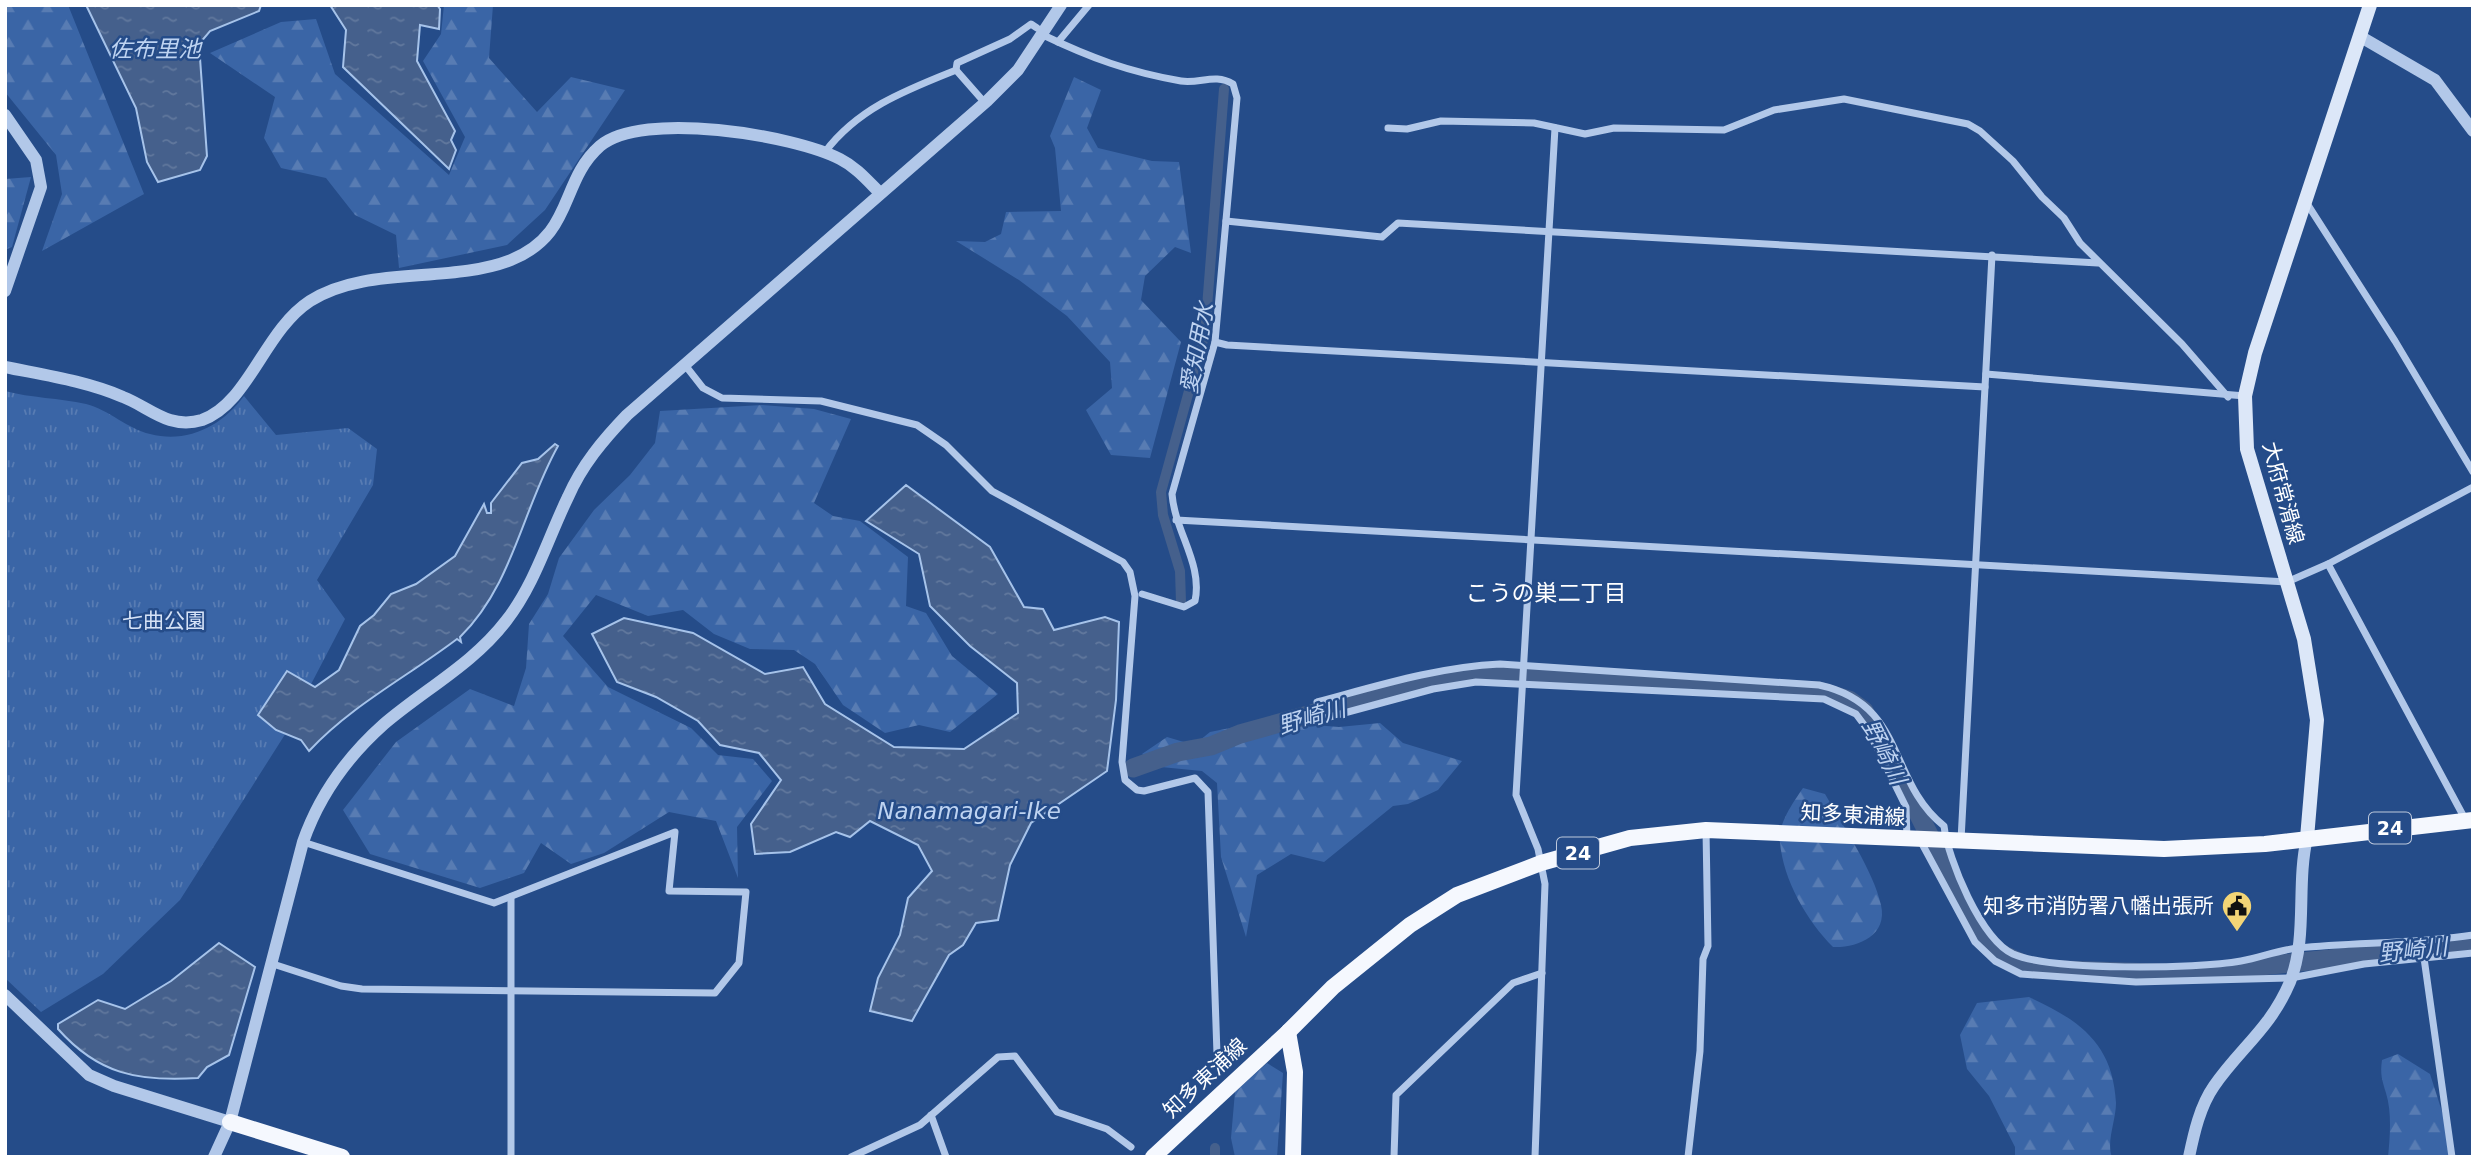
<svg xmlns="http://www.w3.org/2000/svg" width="2478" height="1162" font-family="'DejaVu Sans','Noto Sans JP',sans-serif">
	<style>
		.forest { fill: url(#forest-firs) }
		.park { fill: url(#park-tufts) }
		.water { fill: url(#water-ripples); stroke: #a6c3ea; stroke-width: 2 }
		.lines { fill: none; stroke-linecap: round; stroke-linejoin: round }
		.canal { stroke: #45608c; stroke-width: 10 }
		.river { stroke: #45608c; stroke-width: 19 }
		.minor { stroke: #b2c8e9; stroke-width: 7 }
		.tertiary { stroke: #b2c8e9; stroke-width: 12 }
		.secondary { stroke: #dce7f8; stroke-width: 14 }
		.primary { stroke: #f5f8fe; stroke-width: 16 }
		.labels { text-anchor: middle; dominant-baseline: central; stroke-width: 5; stroke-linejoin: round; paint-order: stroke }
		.shield { fill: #254c89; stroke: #bec9dc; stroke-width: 2 }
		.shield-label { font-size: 19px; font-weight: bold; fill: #fff }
		.street-label { font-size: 21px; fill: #fff; stroke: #254c89 }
		.park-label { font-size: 21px; fill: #d6e3f7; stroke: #254c89 }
		.poi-label { font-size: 21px; fill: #fff; stroke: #254c89; text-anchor: end }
		.water-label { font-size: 23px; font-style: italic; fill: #bed3f1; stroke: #254c89 }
		.neighbourhood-label { font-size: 23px; fill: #fff; stroke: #254c89 }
	</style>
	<defs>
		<pattern id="forest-firs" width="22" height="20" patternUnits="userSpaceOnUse" patternTransform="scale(1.75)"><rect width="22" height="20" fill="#3a65a6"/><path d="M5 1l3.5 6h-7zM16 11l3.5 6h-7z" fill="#587cb3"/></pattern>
		<pattern id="park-tufts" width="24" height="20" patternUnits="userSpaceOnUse" patternTransform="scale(1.75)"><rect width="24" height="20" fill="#3a65a6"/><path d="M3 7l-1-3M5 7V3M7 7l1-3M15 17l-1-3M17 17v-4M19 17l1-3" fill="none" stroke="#587cb3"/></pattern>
		<pattern id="water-ripples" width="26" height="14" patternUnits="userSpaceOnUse" patternTransform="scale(1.75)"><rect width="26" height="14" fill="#45608c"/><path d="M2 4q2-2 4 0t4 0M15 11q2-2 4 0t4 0" fill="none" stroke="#61789d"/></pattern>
	</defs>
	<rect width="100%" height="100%" fill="#254c89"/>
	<g class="forest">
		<polygon points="5,5 68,5 144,194 42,251 62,194 56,155 5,92"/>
		<polygon points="444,5 493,5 489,58 537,112 571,77 625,90 545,210 507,245 399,268 396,235 355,215 326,178 281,168 264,138 275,97 210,53 281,22 316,19 335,74 449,175 465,137 423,61 441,34"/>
		<polygon points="1074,77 1101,90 1087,128 1098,148 1152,161 1179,162 1191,253 1175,247 1145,276 1141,300 1181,342 1150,458 1111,455 1086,410 1112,388 1110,362 1067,316 1019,280 956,241 985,242 1001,234 1006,212 1061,211 1055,148 1050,136"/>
		<polygon points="31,177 12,247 5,250 5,179"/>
		<polygon points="762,405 814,409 851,419 814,503 833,516 860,521 908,557 906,606 926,613 952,656 998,694 950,732 919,725 885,733 843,705 815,664 794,650 750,649 714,634 683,610 648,616 596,595 563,636 608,687 691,728 718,755 753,759 772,781 737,827 738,878 716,821 669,812 604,853 571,864 541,843 524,873 480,888 370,854 343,810 396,742 470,689 514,706 526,668 529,624 548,594 559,558 594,510 630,475 655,443 660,411"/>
		<polygon points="1265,721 1339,727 1380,723 1403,743 1462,761 1438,790 1408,804 1393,806 1324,862 1291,854 1257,875 1246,937 1221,857 1217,783 1202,771 1161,767 1142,754 1167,737 1194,745 1210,732"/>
		<path d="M1803,788L1825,794C1842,824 1874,872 1881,905C1888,936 1857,948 1833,947C1807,921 1783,880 1780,842C1778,823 1793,803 1803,788Z"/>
		<path d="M2029,997C2079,1020 2113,1043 2116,1103C2116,1120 2106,1142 2112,1157H2015V1147L1989,1096L1967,1069L1960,1035L1977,1003Z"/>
		<path d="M2398,1054L2430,1074L2445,1121L2449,1157H2388C2390,1137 2392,1112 2386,1093C2382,1080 2380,1074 2382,1060Z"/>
		<polygon points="1267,1063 1283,1073 1277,1157 1235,1157 1231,1138 1235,1092"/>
	</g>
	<path class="park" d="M5,391C31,398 59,398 86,404C109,410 128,429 150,434C188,444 223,425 244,396L276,435L348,428L377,449L373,485L317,580L345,619L284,736L180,900L103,974L41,1012L5,978Z"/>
	<g class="water">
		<polygon points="86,5 261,5 259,11 210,31 199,44 207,156 200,170 158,182 147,162 136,108"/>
		<polygon points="330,5 437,5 440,9 439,29 420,25 417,61 455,131 451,140 456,150 449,169 343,67 346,30"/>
		<path d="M555,444L558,446C522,510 513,585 460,637L461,642L457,639C407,677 352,705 309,751L301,740L276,730L258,715L287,671L315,687L339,670L360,626L374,615L391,594L416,584L455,556L484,504L487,513H491V503L522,463L538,459Z"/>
		<polygon points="906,485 990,547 1024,607 1043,609 1054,630 1105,617 1119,622 1116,700 1107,771 1031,823 1010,865 998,920 976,923 963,945 949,955 912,1021 870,1011 878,978 900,935 908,898 932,871 918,845 870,821 850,837 836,832 790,852 755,854 751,824 781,780 759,753 720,745 698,721 656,697 617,682 592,634 624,618 693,633 765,674 803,667 825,704 894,747 964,749 1018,713 1017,683 970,646 930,606 919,554 866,521"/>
		<path d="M219,943L255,967L229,1055L207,1067L198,1078C138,1082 98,1074 58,1029V1024L98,1000L125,1009L171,981Z"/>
	</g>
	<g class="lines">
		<g class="canal">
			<polyline points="1181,602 1180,571 1163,515 1161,492 1205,333 1224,89"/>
			<polyline points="1215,1148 1215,1157"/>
		</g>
		<polyline class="river" points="1133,768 1178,752 1211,746 1240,734 1394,691 1452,677 1495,673 1819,691 1849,700 1864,711 1905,787 1976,929 1999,953 2034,969 2185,974 2473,944"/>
		<g class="minor">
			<path d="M1043,35C1091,58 1129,72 1181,81C1200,84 1215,73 1233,84L1237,98L1215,342L1172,494C1175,532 1203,564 1195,601L1184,607L1142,594"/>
			<polyline points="1058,42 1089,5"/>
			<polyline points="956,70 985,103"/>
			<polyline points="1388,128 1407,129 1441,121 1534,123 1585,134 1614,128 1724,130 1774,110 1844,99 1968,124 1980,131 2013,161 2042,197 2064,218 2080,243 2182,344 2228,397"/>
			<path d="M825,152C858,108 906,90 956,70L957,63L1010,39L1031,24L1037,28"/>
			<polyline points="2306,202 2395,341 2473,472"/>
			<polyline points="1226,221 1382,237 1398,223 2098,263"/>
			<polyline points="1215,342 1227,345 1985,387"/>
			<polyline points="685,365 703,388 722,398 821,401 917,425 946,445 992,491 1123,562 1130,572 1135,596 1122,762 1125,780 1137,790 1144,791 1195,778 1208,792 1217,1054"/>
			<polyline points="1986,374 2245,396"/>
			<polyline points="1176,520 2287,582 2328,564 2473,487"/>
			<polyline points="2328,564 2465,819"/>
			<path d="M1907,839L1906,807L1868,730L1856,714L1824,699L1476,682L1433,689L1322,719L1317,702C1377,686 1437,667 1500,664L1819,685C1907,704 1887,781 1944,826C1948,860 1981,939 2013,954C2052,971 2196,969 2241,961C2260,958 2278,950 2298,948C2356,942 2415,944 2473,935"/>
			<polyline points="1920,840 1975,942 1995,961 2021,974 2136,982 2291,978 2364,964 2473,953"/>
			<polyline points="1961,840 1992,255"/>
			<polyline points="2424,958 2452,1157"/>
			<polyline points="273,964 341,986 362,989 715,993 739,963 746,892 669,891 675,832 494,903 303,842"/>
			<polyline points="931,1115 946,1157"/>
			<polyline points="511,1157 511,897"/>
			<polyline points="851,1157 920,1125 998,1057 1015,1056 1057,1112 1107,1129 1131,1147"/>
			<polyline points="1394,1157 1396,1095 1513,983 1542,973"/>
			<polyline points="1535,1157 1545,884 1538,849 1516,795 1555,128"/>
			<polyline points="1688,1157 1700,1051 1703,959 1708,946 1706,830"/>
		</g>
		<g class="tertiary">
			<polyline points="2361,37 2435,80 2473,131"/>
			<polyline points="5,115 36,160 41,187 5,291"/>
			<path d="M5,367C44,375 86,381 123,397C139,403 154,415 170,420C180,423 192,423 202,420C249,403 264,331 310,301C366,265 450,284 511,260C575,234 559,182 600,146C642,110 793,135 840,159C856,167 867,180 880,193"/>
			<polyline points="5,995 89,1075 114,1086 230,1122"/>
			<path d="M214,1157L230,1122L303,842C319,796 348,756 384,724C425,689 473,664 506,621C535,584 548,538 568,497C582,465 603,440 627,415L987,101L1018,70L1061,5"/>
			<path d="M2189,1157C2194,1133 2200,1106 2214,1086C2241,1047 2270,1029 2290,982C2308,937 2296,885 2307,838"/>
		</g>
		<polyline class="secondary" points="2307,838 2317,720 2304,639 2247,449 2245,396 2255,353 2370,5"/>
		<g class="primary">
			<polyline points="1288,1032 1295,1072 1293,1157"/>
			<polyline points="230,1122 342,1157"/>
			<polyline points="1153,1157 1288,1032 1333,987 1410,925 1457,895 1541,863 1630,838 1706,830 2164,849 2265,844 2473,820"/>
		</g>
	</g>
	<defs>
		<g id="civic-pin" transform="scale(1.575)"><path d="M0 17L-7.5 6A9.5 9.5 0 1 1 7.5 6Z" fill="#f3d576" stroke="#254c89"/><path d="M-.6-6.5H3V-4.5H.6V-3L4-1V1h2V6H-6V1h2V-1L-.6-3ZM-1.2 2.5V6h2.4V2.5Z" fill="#111"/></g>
	</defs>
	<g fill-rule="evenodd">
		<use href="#civic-pin" x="2237" y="906"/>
	</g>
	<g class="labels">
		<g class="shield">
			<rect x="2369" y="812.5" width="42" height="31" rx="5"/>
			<rect x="1557" y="837.5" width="42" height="31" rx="5"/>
		</g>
		<g class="shield-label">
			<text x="2390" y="828">24</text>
			<text x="1578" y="853">24</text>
		</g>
		<g class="street-label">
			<text transform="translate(2283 493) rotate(75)">大府常滑線</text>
			<text transform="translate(1853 815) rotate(3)">知多東浦線</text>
			<text transform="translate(1205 1078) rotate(-43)">知多東浦線</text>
		</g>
		<g class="park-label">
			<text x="164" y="621">七曲公園</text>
		</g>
		<g class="poi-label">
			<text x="2214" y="906">知多市消防署八幡出張所</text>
		</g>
		<g class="water-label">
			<text x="155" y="49">佐布里池</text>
			<text transform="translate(1197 348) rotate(-79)">愛知用水</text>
			<text transform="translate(1312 717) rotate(-16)">野崎川</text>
			<text transform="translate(1884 752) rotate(63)">野崎川</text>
			<text x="969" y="811">Nanamagari-Ike</text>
			<text transform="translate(2413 950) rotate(-6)">野崎川</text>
		</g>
		<g class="neighbourhood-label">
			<text x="1546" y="593">こうの巣二丁目</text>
		</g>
	</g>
	<rect width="2478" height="1162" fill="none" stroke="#ffffff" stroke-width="14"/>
</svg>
